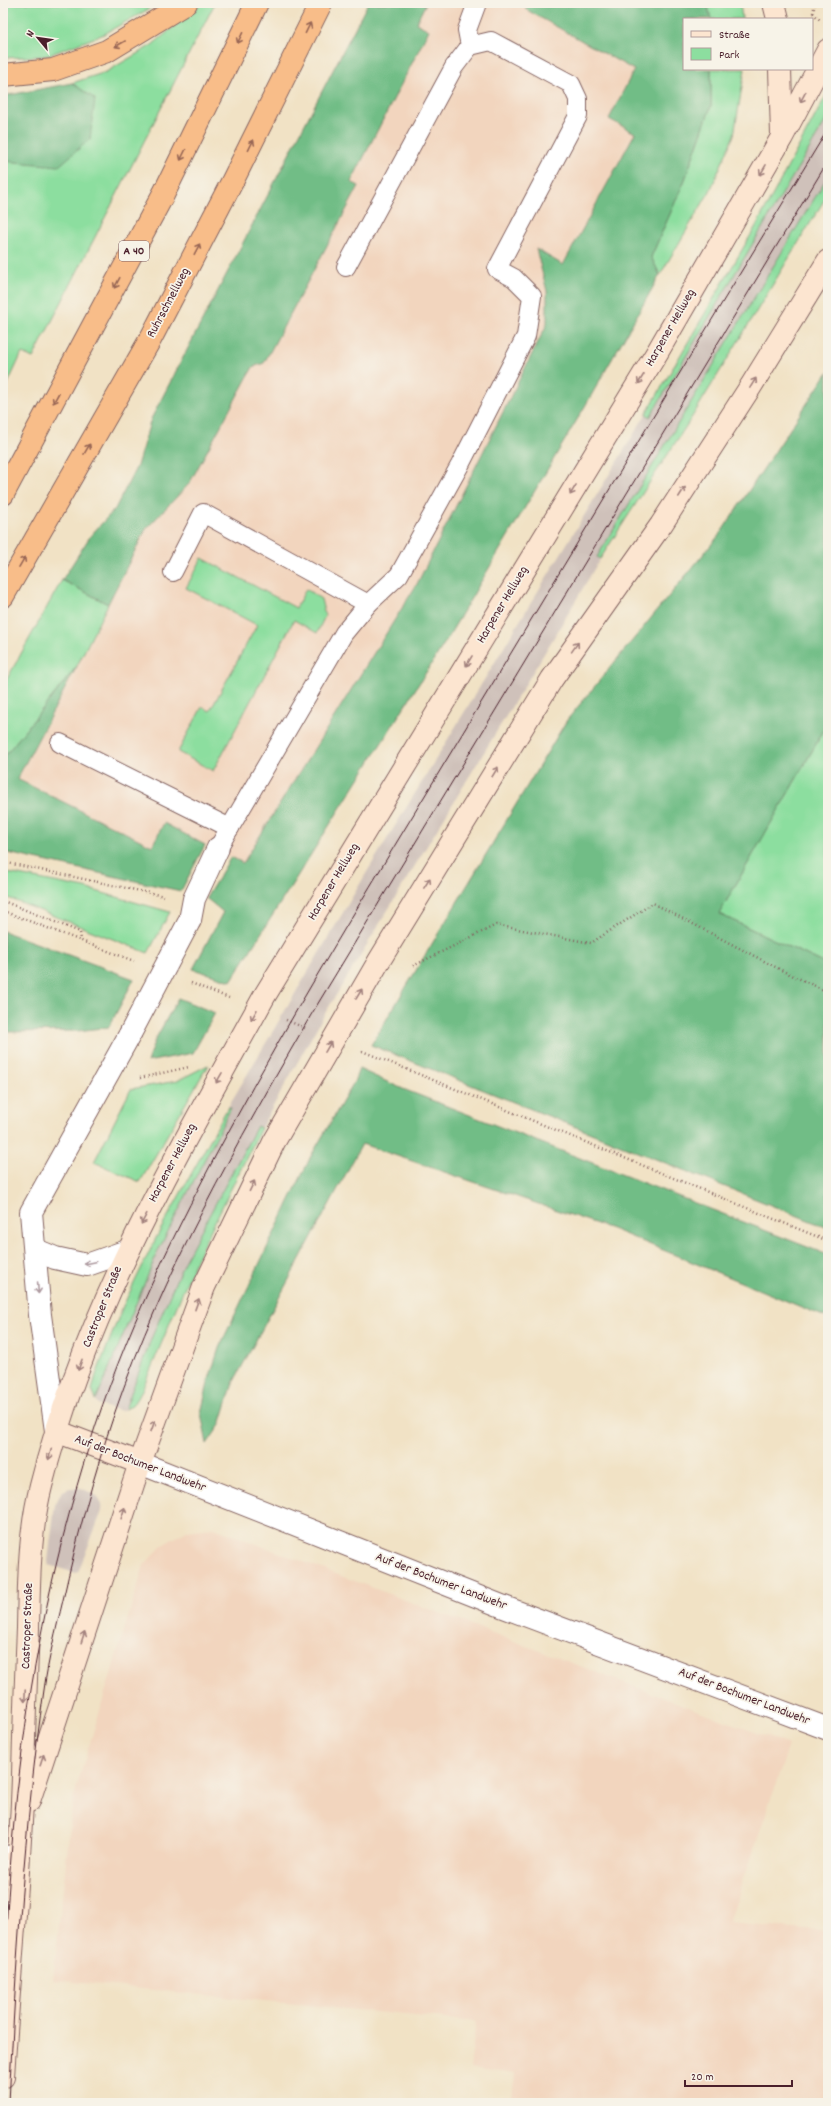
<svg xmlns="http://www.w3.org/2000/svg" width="831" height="2106" font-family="Dekko,sans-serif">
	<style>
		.built { fill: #f2d5be }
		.industrial { fill: #cfc1ba }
		.green { fill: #8cde9f; stroke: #6b7e65 }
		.forest { fill: #71bd86; stroke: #5e6e58 }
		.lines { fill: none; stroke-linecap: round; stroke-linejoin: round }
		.service-casing { stroke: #846361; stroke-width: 20 }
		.minor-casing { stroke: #846361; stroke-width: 24 }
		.secondary-casing { stroke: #846361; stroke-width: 24 }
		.motorway-casing { stroke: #846361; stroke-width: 24 }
		.path { stroke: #846361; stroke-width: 2.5; stroke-dasharray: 1 3; stroke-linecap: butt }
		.service { stroke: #fff; stroke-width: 18 }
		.minor { stroke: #fff; stroke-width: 22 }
		.secondary { stroke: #fce5d0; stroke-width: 22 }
		.motorway { stroke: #f8bd89; stroke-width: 22 }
		.tram { stroke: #4a1f2b; stroke-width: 1 }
		.minor-bridge-casing { stroke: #846361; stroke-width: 24; stroke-linecap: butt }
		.minor-bridge { stroke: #fff; stroke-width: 22 }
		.oneway { stroke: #986655 }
		.oneway2 { stroke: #a3827e }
		.oneway3 { stroke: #ae9aa0 }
		.labels { text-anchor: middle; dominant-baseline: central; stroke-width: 3.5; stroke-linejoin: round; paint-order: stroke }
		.shield { fill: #f7f3e8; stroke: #7e5f64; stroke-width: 1 }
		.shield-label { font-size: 12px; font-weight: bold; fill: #4a1f2b }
		.street-label { font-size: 13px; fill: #4a1f2b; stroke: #f7f3e8 }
	</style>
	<rect width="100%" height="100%" fill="#f7f3e8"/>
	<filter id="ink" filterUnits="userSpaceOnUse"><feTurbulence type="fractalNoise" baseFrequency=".025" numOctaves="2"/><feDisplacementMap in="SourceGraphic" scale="8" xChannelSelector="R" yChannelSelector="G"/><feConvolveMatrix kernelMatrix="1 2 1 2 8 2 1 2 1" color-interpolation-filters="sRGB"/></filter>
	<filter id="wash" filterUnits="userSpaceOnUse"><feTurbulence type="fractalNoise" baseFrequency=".012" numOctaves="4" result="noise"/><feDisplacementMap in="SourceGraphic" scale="16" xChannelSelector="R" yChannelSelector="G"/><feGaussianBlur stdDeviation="0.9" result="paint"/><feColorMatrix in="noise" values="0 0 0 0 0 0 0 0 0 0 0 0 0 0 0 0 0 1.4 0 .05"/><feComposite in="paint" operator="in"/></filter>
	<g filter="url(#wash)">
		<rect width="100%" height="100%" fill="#f1e2c5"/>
		<g class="built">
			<polygon points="426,3 529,3 526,9 635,70 609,119 635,133 563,265 536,249 547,291 547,324 417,584 243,864 164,823 152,846 17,779 146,529 189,484 253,367 359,186 351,182 429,31 415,23"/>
			<polygon points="214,1528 789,1745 729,1923 828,1932 828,2103 511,2103 515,2074 470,2068 476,2022 53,1980 73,1799 144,1565 164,1544 187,1531"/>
		</g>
		<g class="industrial">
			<polygon points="828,117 828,176 597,557 600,559 559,629 321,1020 261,1128 257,1126 183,1264 152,1337 125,1409 121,1411 99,1405 96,1400 125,1326 158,1251 231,1109 228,1107 367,872 646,414 650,416"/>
			<polygon points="70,1488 81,1488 97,1496 101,1503 102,1511 78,1572 75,1573 49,1565 48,1561 55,1505 62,1491"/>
		</g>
		<g class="green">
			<polygon points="3,3 155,3 149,9 102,35 46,56 3,58"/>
			<polygon points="202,3 215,3 33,358 22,353 3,394 3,161 14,161 95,99 72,83 106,72 152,45"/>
			<polygon points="707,3 740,3 742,19 711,19"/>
			<polygon points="711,69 745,69 734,135 710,191 660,275 651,257 684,182 711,106"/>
			<polygon points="828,92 828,117 650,417 646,414 756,226"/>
			<polygon points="828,176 828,194 692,417 600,559 597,557"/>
			<polygon points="202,558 296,608 306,589 321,599 325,616 317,633 294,620 213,771 178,752 202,707 210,711 257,625 186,588"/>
			<polygon points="62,580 108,604 77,666 3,758 3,686"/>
			<polygon points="828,723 828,965 719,914"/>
			<polygon points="3,872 85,888 170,912 148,953 3,896"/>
			<polygon points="208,1065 140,1182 94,1162 131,1089 177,1081"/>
			<polygon points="228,1107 231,1108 158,1251 96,1400 92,1390 96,1375 123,1306 156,1238"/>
			<polygon points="257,1126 261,1128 196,1260 142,1390 132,1406 125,1409 152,1337 183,1264"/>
		</g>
		<g class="forest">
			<polygon points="368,3 426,3 416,23 429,30 351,182 359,186 264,363 253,367 189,484 146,529 108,604 62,580 91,535 115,509 137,466 151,419"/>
			<polygon points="529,3 707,3 711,19 684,19 684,69 711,69 711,106 684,182 651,257 660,275 584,408 444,644 231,981 193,969 223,912 206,898 231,857 243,863 417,584 547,324 547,291 536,249 563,265 635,133 609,119 634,70 525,9"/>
			<polygon points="72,83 95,99 90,139 59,166 3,161 3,94 9,95"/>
			<polygon points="828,372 828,723 719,914 828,965 828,1228 371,1045 567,720 720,534"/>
			<polygon points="77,666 17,779 152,846 164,823 205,845 181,891 3,852 3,758"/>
			<polygon points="3,931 134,979 109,1027 78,1031 3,1032"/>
			<polygon points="178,998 215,1013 193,1053 147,1062 154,1042"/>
			<polygon points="359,1069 403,1089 828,1255 828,1318 612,1229 362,1144 233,1383 220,1425 207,1444 201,1413 209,1379 219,1348 311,1156 354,1082"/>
		</g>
	</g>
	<g filter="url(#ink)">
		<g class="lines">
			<g class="service-casing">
				<g id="service">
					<polyline points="470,46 467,30 477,3"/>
					<polyline points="346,267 454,67 470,46 491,41 571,84 578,99 578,116 497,269 514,278 532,296 526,336 460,465 399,575 368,604"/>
					<polyline points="173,572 203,513 368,604 344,633 218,848"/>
					<polyline points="60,743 230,828"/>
				</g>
			</g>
			<g class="minor-casing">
				<g id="minor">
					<polyline points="190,920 194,899 218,848"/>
					<polyline points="36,1250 55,1258 87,1265 127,1251"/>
					<polyline points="56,1431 40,1315 31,1212 130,1034"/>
					<polyline points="140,1463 504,1607 828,1729"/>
					<polyline points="3,1856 18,1859"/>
				</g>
			</g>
			<g class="secondary-casing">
				<g id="secondary">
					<polyline points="774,3 778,19"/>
					<polyline points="780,69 782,135"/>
					<polyline points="56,1431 140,1463"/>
					<polyline points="29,1801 140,1463 204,1287 274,1142 379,961 552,679 661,525 751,386 828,261"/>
					<path d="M3,2077C9,1977 20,1876 23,1776C24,1726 26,1677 28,1628C29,1580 29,1533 41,1486C85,1310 178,1153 265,995L658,351L782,137L828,50"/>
				</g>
			</g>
			<g class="motorway-casing">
				<g id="motorway">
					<polyline points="3,75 53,70 107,51 186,3"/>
					<polyline points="3,494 164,193 257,3"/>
					<polyline points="3,596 151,338 233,180 321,3"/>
				</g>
			</g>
			<g class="path">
				<polyline points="813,13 821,21"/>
				<polyline points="813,13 815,3"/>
				<polyline points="3,862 164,896"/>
				<polyline points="3,901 80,932 81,940"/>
				<polyline points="3,911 134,961"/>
				<polyline points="413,966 496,925 591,943 653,903 785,972 828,992"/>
				<polyline points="191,983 229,998"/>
				<polyline points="286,1020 305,1028"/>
				<polyline points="362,1051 828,1241"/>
				<polyline points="140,1078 189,1067"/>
			</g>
			<use href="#service" class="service"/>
			<use href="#minor" class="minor"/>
			<use href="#secondary" class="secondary"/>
			<use href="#motorway" class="motorway"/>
			<g class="tram">
				<path d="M3,1973C8,1904 11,1836 20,1768C33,1658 56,1551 89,1446C124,1334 175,1230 231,1127C290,1018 354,913 418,807C555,581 690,354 828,129"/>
				<path d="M9,2103C16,1965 24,1827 44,1690C48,1660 56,1630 63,1600C77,1537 94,1474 115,1412C163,1273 237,1143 311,1015L828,161"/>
			</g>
			<g class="minor-bridge-casing">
				<polyline id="minor-bridge" points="130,1034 190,920"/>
			</g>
			<use href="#minor-bridge" class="minor-bridge"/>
		</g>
		<defs><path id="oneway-shaft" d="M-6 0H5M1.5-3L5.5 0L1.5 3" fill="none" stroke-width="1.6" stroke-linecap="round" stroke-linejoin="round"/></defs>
		<g class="oneway">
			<use href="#oneway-shaft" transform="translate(308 28) rotate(-64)"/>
			<use href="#oneway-shaft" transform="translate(240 38) rotate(116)"/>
			<use href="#oneway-shaft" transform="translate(120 44) rotate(150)"/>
			<use href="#oneway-shaft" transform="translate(251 145) rotate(-64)"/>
			<use href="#oneway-shaft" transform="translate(183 155) rotate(116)"/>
			<use href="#oneway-shaft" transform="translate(197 249) rotate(-62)"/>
			<use href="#oneway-shaft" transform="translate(117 283) rotate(118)"/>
			<use href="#oneway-shaft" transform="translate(56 398) rotate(119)"/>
			<use href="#oneway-shaft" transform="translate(87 449) rotate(-60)"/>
			<use href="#oneway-shaft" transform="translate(22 562) rotate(-60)"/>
		</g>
		<g class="oneway2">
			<use href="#oneway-shaft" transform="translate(803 97) rotate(118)"/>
			<use href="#oneway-shaft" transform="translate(763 170) rotate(120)"/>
			<use href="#oneway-shaft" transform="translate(641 379) rotate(121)"/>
			<use href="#oneway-shaft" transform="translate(753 383) rotate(-58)"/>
			<use href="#oneway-shaft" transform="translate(573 490) rotate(121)"/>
			<use href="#oneway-shaft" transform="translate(682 492) rotate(-57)"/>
			<use href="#oneway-shaft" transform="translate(575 647) rotate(-55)"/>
			<use href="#oneway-shaft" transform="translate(469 661) rotate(121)"/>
			<use href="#oneway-shaft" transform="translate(495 772) rotate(-58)"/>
			<use href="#oneway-shaft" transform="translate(427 883) rotate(-58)"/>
			<use href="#oneway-shaft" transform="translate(359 994) rotate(-59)"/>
			<use href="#oneway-shaft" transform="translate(254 1015) rotate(119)"/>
			<use href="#oneway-shaft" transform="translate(328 1047) rotate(-60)"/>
			<use href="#oneway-shaft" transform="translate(219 1078) rotate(120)"/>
			<use href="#oneway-shaft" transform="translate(252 1186) rotate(-64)"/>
			<use href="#oneway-shaft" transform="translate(144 1219) rotate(118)"/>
			<use href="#oneway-shaft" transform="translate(197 1304) rotate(-70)"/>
			<use href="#oneway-shaft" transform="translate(80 1365) rotate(110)"/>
			<use href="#oneway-shaft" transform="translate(153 1426) rotate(-70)"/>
			<use href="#oneway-shaft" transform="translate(50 1454) rotate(105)"/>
			<use href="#oneway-shaft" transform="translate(123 1513) rotate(-72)"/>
			<use href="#oneway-shaft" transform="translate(83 1637) rotate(-72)"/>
			<use href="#oneway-shaft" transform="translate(25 1696) rotate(92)"/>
			<use href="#oneway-shaft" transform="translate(42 1760) rotate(-72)"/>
		</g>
		<g class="oneway3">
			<use href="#oneway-shaft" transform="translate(90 1263) rotate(168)"/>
			<use href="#oneway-shaft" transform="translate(38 1288) rotate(86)"/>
		</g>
	</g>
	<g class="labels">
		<rect class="shield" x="119" y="241" width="30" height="20" rx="3"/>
		<g class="shield-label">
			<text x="134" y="251">A 40</text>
		</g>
		<g class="street-label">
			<text transform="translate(169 303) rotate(-62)">Ruhrschnellweg</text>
			<text transform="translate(671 328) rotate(-60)">Harpener Hellweg</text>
			<text transform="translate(503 605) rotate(-59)">Harpener Hellweg</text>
			<text transform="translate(334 882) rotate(-59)">Harpener Hellweg</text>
			<text transform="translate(173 1163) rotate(-62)">Harpener Hellweg</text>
			<text transform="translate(103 1307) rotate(-68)">Castroper Straße</text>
			<text transform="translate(140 1464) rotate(21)">Auf der Bochumer Landwehr</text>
			<text transform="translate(441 1582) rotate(21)">Auf der Bochumer Landwehr</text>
			<text transform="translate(28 1626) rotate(-88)">Castroper Straße</text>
			<text transform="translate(744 1697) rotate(21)">Auf der Bochumer Landwehr</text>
		</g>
	</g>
	<rect width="831" height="2106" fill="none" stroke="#f7f3e8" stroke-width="16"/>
	<rect x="683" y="18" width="130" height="52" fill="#f7f3e8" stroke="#b29e9c"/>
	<rect x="691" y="31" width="20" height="6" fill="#fce5d0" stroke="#b29e9c"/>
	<text x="719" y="38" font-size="12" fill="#4a1f2b">Straße</text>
	<rect x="691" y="48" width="20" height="12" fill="#8cde9f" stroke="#b29e9c"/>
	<text x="719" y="58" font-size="12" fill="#4a1f2b">Park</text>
	<g transform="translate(38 38) rotate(299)" stroke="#f7f3e8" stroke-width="3" paint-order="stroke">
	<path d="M0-3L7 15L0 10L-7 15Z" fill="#4a1f2b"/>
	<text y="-6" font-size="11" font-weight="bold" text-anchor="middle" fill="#4a1f2b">N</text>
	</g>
	<path d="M685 2080v6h107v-6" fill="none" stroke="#4a1f2b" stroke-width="2"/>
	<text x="691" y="2080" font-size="12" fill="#4a1f2b" stroke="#f7f3e8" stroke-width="3" paint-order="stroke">20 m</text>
</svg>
